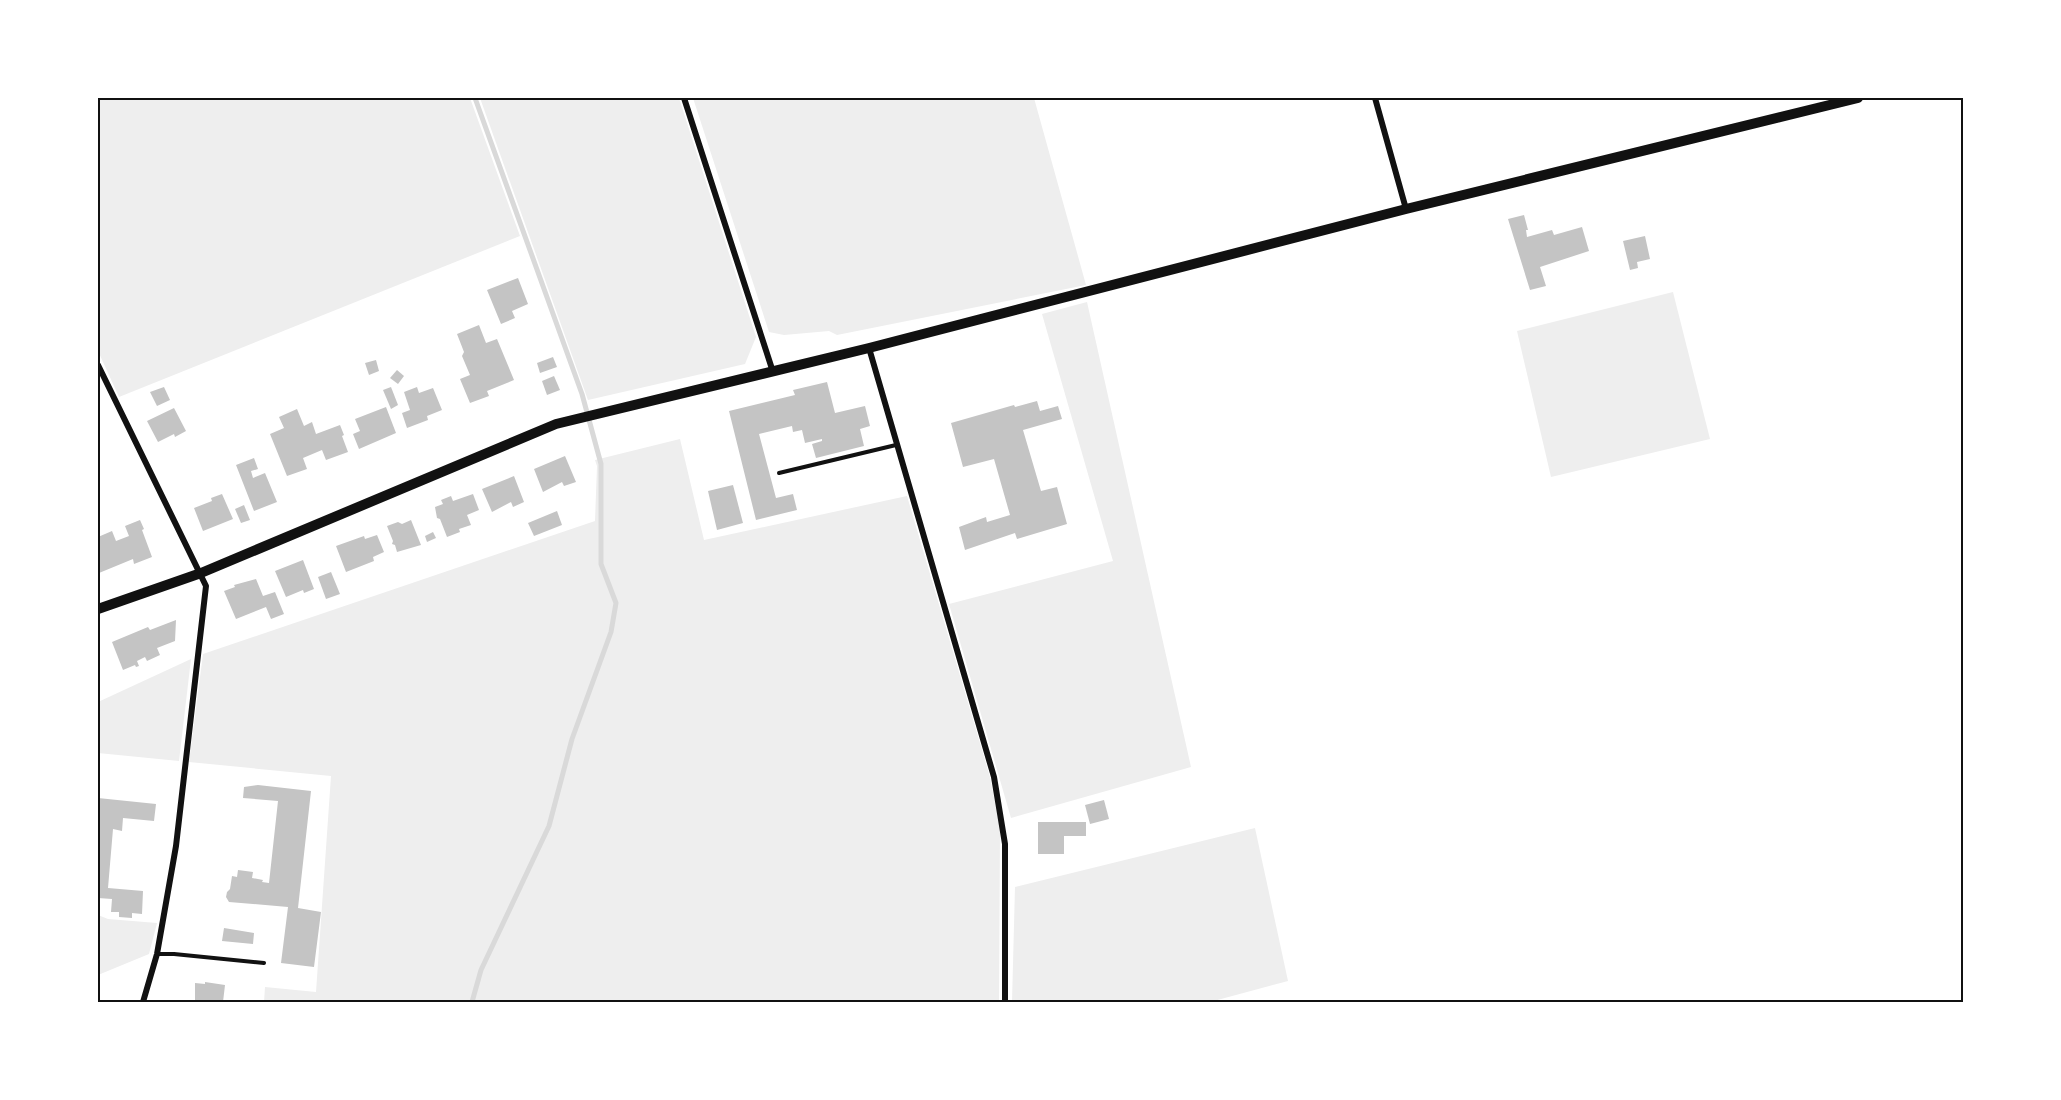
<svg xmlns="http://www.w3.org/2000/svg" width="2061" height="1100" font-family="'Work Sans',sans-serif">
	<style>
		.green { fill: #eee }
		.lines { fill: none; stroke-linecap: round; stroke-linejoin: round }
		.stream { stroke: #d9d9d9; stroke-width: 5 }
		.building { fill: #c4c4c4 }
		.service { stroke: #111; stroke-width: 4 }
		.minor { stroke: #111; stroke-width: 6 }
		.tertiary { stroke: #111; stroke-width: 10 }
		.neatline { fill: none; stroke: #111; stroke-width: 2 }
	</style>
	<rect width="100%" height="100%" fill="#fff"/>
	<g class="green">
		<polygon points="98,98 470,98 520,236 119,397 98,351"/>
		<polygon points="480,98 679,98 756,337 745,364 588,400"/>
		<polygon points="693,98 1034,98 1086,285 837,335 829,331 784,335 769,332"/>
		<polygon points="1673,292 1710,439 1551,477 1517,331"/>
		<polygon points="1087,302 1191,767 1011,818 949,604 1113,561 1042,314"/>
		<polygon points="680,439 704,540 907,496 990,777 1000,829 999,1002 264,1002 265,987 316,992 331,776 189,762 203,654 595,521 597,466 595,460"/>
		<polygon points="191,659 179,761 98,753 98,702"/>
		<polygon points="1255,828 1288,981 1210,1002 1012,1002 1015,887"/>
		<polygon points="98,915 108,919 157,923 149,954 98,975"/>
	</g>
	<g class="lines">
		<polyline class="stream" points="472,1002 481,970 549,826 572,739 611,632 616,603 601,564 601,464 582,394 475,98"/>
	</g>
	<g class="building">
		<polygon points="1524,215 1528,230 1526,230 1527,237 1552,230 1554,235 1582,227 1589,251 1540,267 1546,286 1530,290 1508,219"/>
		<polygon points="1645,236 1650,259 1637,262 1638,268 1630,270 1623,241"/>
		<polygon points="518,278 528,304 512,311 515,318 501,324 487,290"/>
		<polygon points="479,325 486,343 497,339 514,380 487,391 489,396 470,403 460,379 470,375 462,356 464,352 457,334"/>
		<polygon points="553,357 557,367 540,373 537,363"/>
		<polygon points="376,360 379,371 369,375 365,363"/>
		<polygon points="397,370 404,376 398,384 390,378"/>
		<polygon points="554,376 560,390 547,395 542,381"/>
		<polygon points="827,382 835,413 865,406 870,426 860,429 864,446 816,458 812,444 822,441 822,439 805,443 802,430 793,432 792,426 759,434 776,498 793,494 797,510 756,520 729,411 795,395 793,390"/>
		<polygon points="164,387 170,400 157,406 150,392"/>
		<polygon points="391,387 398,405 391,409 383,390"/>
		<polygon points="417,387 419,393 433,388 442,410 427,416 428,420 407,428 402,413 410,410 404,392"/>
		<polygon points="1037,401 1040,411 1058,406 1062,419 1023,430 1041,491 1057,487 1067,524 1017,539 1015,533 965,550 959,527 986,517 987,522 1010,515 994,459 963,467 951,423 1014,405 1015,407"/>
		<polygon points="386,407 396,433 359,449 353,434 360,431 355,419"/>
		<polygon points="174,408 186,431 175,437 174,434 158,442 147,421"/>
		<polygon points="297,409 304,426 312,422 316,434 340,425 344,435 342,436 348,452 326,460 322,450 303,458 307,469 287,476 270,434 284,428 279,417"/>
		<polygon points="565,456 576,482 564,486 562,482 543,492 534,469"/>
		<polygon points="254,458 258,469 251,471 253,478 265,473 277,502 254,511 236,465"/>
		<polygon points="514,476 524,502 513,507 511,502 492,512 482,489"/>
		<polygon points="733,485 743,523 717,530 708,491"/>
		<polygon points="222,494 233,519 203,531 194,508 212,501 211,498"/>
		<polygon points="473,494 479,510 467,515 471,525 459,529 460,532 447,537 440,519 437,518 435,507 443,504 441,500 451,496 453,501"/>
		<polygon points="244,505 250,520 241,523 235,509"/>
		<polygon points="557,511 562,525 534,536 528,523"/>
		<polygon points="140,520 144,529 142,530 152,557 134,564 133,559 99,573 98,537 112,531 116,541 129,536 125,526"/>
		<polygon points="411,520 421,545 397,552 395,545 392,544 393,541 387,526 398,522 402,524"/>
		<polygon points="433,532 436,538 427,542 425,536"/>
		<polygon points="377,535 384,552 373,557 374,561 346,572 336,546 364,536 365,539"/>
		<polygon points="303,560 314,589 304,593 303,590 286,597 275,571"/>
		<polygon points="331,572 340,594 326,599 318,577"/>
		<polygon points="256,579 263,596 275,592 284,614 271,619 266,607 236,619 224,591 235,587 234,585"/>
		<polygon points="176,620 175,641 157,648 160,655 147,661 145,657 137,661 139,666 136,667 135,665 123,670 112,642 148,627 150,630"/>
		<polygon points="258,785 311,791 298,908 321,912 314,967 281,963 288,907 229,902 226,897 227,892 230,889 232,876 237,877 238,870 253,872 252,878 263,880 262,882 269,883 278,801 243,798 244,787"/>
		<polygon points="98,798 156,804 154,821 123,818 122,831 113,829 108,888 143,891 142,914 132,913 132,918 119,917 119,912 111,912 112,899 98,898"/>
		<polygon points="1104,800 1109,819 1090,824 1085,805"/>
		<polygon points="1038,822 1086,822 1086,836 1064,836 1064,854 1038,854"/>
		<polygon points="224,928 254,933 253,944 222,941"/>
		<polygon points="205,982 225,985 223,1002 195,1002 195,983 205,984"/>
	</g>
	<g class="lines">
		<g class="service">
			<polyline points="779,473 896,445"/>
			<polyline points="157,954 174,954 264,963"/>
		</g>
		<g class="minor">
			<polyline points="684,98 773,372"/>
			<polyline points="1375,98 1406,209"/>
			<polyline points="869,348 994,777 1005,844 1005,1002"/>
			<polyline points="98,365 206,586 176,846 157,954 143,1002"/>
		</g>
		<polyline class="tertiary" points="98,609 201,573 556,424 869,348 1406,209 1858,98"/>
	</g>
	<rect width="2061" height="1100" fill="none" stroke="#ffffff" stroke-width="198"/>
	<rect x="99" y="99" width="1863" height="902" class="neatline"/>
</svg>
